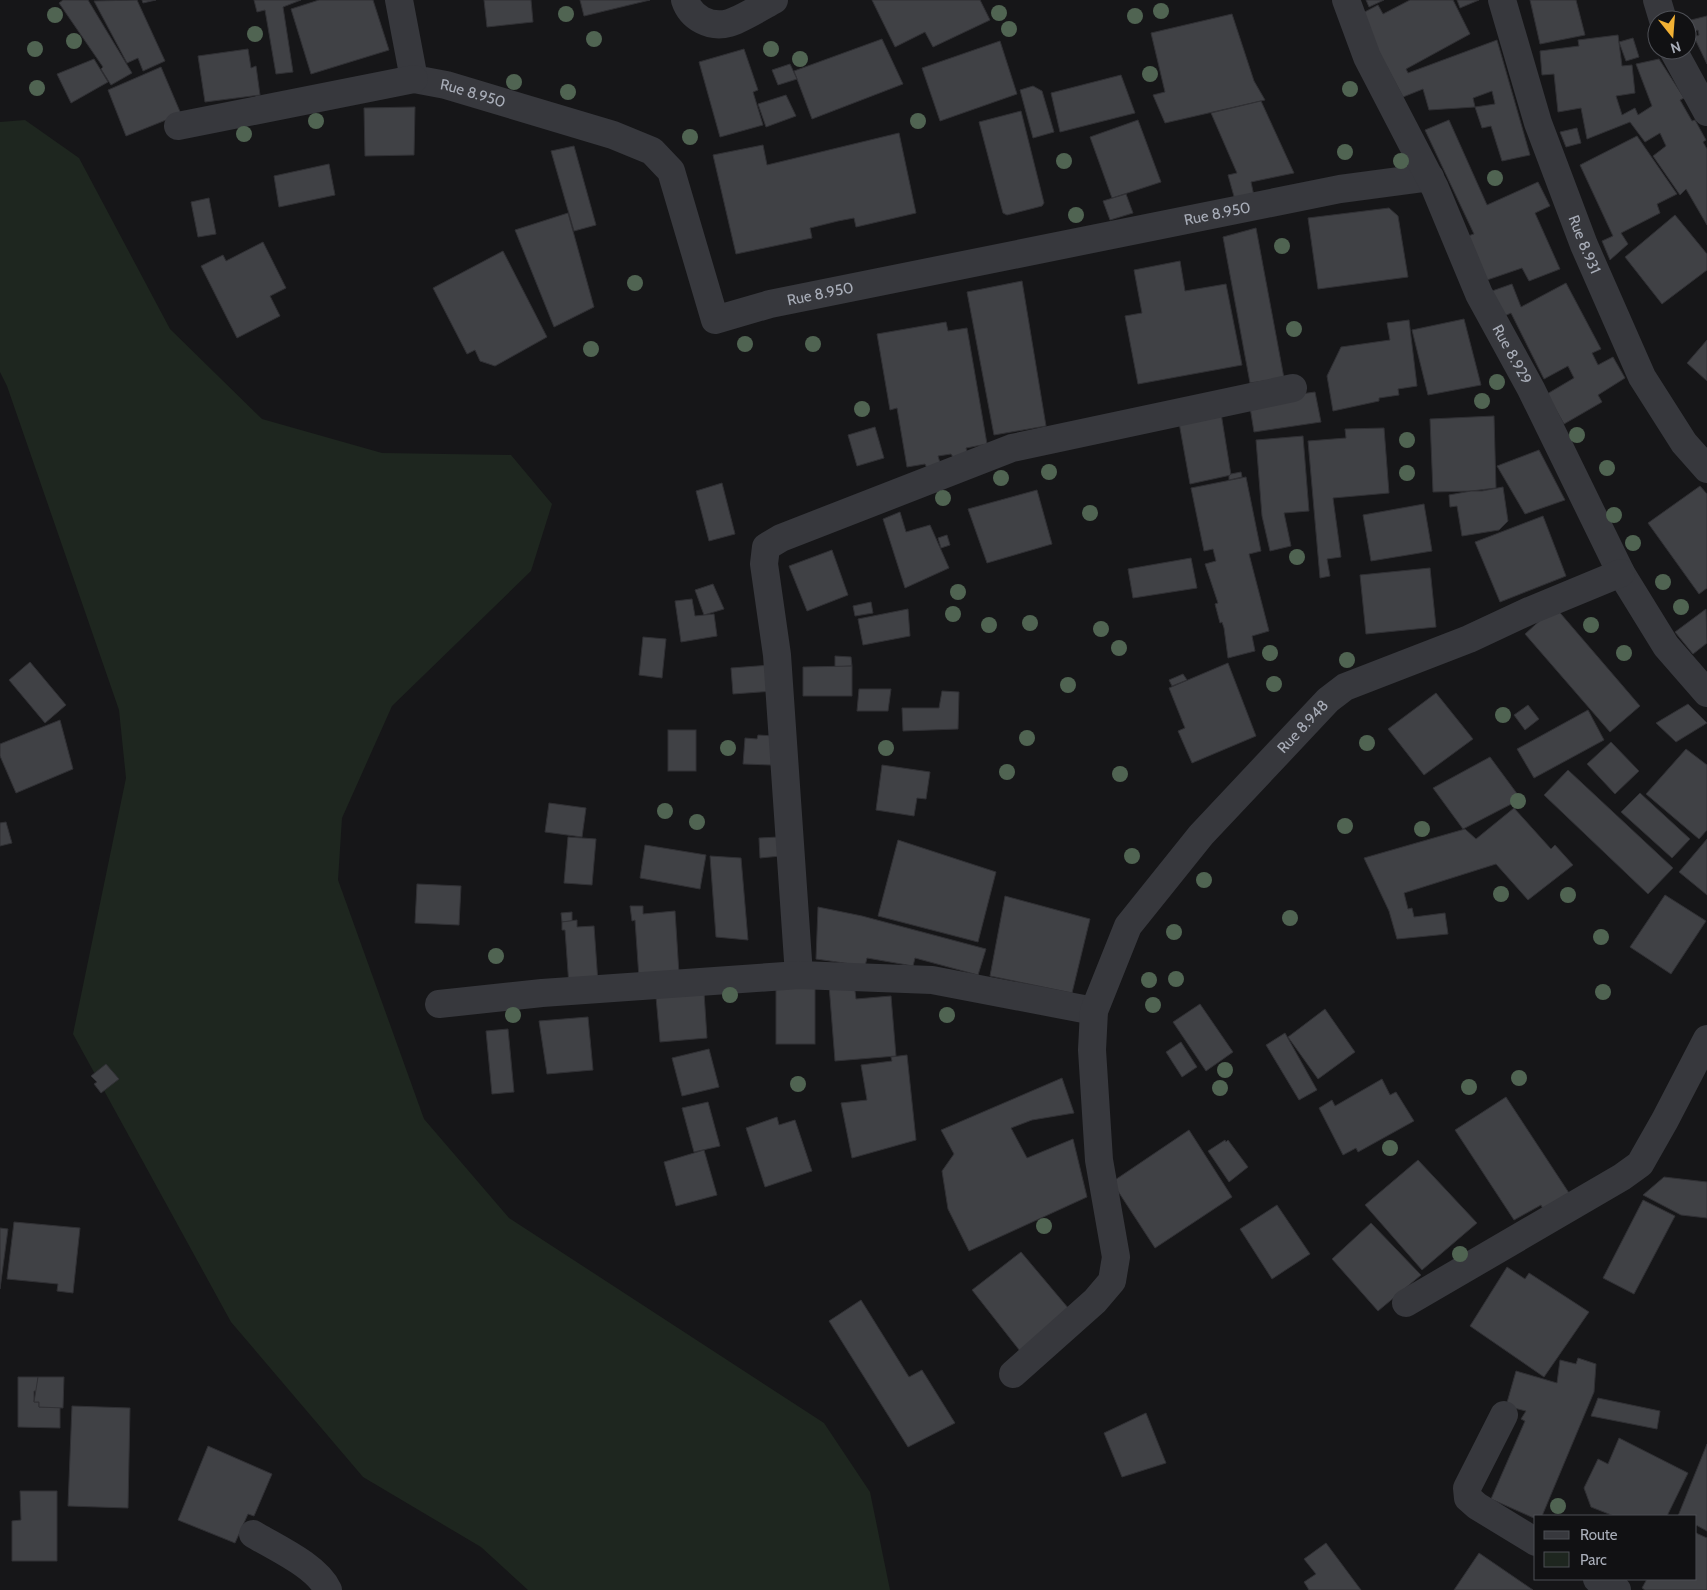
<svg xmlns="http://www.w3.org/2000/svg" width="1707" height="1590" font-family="Cabin,sans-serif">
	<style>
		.green { fill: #1e261f }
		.building { fill: #404145; stroke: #303034 }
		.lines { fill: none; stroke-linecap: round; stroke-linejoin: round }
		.minor { stroke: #37383d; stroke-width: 28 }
		.tree { fill: #506452 }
		.labels { text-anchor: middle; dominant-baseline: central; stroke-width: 4; stroke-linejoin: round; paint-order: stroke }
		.street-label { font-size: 15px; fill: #a8adb8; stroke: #111113 }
	</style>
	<rect width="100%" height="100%" fill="#161618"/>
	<polygon class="green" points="25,120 79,158 170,329 262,419 382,453 511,455 552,504 531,571 392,706 342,818 338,880 424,1119 509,1218 824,1423 870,1492 890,1590 528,1590 481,1547 363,1477 231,1322 73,1034 126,778 119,710 7,386 0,372 0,122"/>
	<g class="building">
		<polygon points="63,0 88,0 132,73 111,85 101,69 103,67 59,3"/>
		<polygon points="137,0 165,61 143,71 138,58 127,63 94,1"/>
		<polygon points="142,0 156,0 143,3"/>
		<polygon points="254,0 301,0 283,7 293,72 276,74 265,10 257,12"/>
		<polygon points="319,0 373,0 389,50 311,74 291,9"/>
		<polygon points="484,0 531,0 533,22 487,27"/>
		<polygon points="580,0 650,0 584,16"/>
		<polygon points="872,0 980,0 990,20 933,47 925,32 895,47"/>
		<polygon points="1366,0 1384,0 1369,7"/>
		<polygon points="1410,0 1453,0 1470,34 1406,69 1408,73 1497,40 1530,155 1502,161 1491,126 1482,128 1475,107 1495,104 1492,91 1473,98 1475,107 1429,110 1423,89 1403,97 1359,15 1378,5 1383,14"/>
		<polygon points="1457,0 1479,0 1460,8"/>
		<polygon points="1530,0 1576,0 1585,35 1540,44"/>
		<polygon points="1232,14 1254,81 1265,100 1165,123 1153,95 1165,92 1151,33"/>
		<polygon points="1707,16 1707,64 1694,37 1699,35 1698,30 1688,33 1687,30 1687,21"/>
		<polygon points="1618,35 1622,66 1632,65 1635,93 1616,96 1622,115 1635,108 1638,115 1652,106 1636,64 1659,59 1684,98 1680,100 1692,121 1695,120 1706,140 1703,142 1707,149 1707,225 1686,189 1680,195 1653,156 1666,146 1660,133 1645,142 1630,122 1587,139 1581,108 1558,112 1554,74 1542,75 1540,51 1579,46 1578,40"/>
		<polygon points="1633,38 1639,57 1626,61 1619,42"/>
		<polygon points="882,39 903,84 812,119 794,71"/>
		<polygon points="1000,41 1017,94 940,121 922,68"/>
		<polygon points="248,49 251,68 256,66 260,95 205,102 198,56"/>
		<polygon points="744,49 758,90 753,92 763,125 720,137 699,62"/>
		<polygon points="94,59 108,82 71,103 57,74"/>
		<polygon points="790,64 797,79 778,85 772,70"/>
		<polygon points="161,67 181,114 126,136 108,90"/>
		<polygon points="1121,75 1135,113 1060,132 1051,93"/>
		<polygon points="1033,86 1042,91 1054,132 1033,138 1020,90"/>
		<polygon points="786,95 796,116 766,127 758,104"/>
		<polygon points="1261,101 1294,173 1251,182 1254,196 1235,200 1228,175 1237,173 1211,113"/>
		<polygon points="415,107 414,155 365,156 364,108"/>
		<polygon points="1021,111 1044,203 1042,206 1007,215 1003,213 979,122"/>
		<polygon points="1138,120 1161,182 1112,198 1090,137"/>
		<polygon points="1449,120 1487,205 1538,182 1550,206 1535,213 1560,269 1529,281 1522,268 1487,280 1468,236 1474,234 1425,130"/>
		<polygon points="1577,128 1581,143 1566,147 1560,132"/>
		<polygon points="899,133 916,213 856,227 854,218 838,221 810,228 812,238 736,254 713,155 763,145 767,165"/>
		<polygon points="1637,136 1677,194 1657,204 1660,213 1621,233 1628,244 1610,260 1602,241 1613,236 1580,165"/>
		<polygon points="574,146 596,225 574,231 551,151"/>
		<polygon points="329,164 335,195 279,207 274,176"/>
		<polygon points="1126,194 1133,213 1110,220 1103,201"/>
		<polygon points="209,198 216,234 198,237 191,202"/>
		<polygon points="1389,208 1398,216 1408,277 1318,289 1308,218"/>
		<polygon points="568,213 594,307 554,327 515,230"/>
		<polygon points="1675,215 1707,254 1707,270 1662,304 1625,257"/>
		<polygon points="1256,228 1284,378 1250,383 1223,237"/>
		<polygon points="263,242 286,288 270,296 280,316 237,338 201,266 223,255 226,261"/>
		<polygon points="503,251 547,337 495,366 480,361 475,350 467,354 433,288"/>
		<polygon points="1180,261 1185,291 1226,284 1242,365 1138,384 1125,316 1142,313 1134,270"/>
		<polygon points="1022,281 1046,426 994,435 967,292"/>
		<polygon points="1566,283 1601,349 1592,353 1598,365 1613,357 1625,378 1598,395 1602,402 1564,424 1547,394 1574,378 1568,366 1544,379 1511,313 1502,317 1492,291 1512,284 1521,307"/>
		<polygon points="1464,319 1481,385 1428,395 1412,330"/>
		<polygon points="1409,320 1417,386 1398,389 1399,395 1379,398 1379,401 1333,411 1327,376 1341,347 1390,340 1387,323"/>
		<polygon points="946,322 948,331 967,328 987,444 966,448 968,456 955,460 951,454 938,456 941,466 929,472 925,464 907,467 897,408 890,410 877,334"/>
		<polygon points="1707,340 1707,381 1687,363"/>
		<polygon points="1315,392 1321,422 1254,432 1249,401"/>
		<polygon points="1220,407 1231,475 1190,484 1178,417"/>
		<polygon points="1494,416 1496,488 1471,491 1433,492 1430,419"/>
		<polygon points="875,427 884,458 857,466 848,435"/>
		<polygon points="1384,428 1389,493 1333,498 1341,557 1327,559 1330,576 1320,578 1308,441 1346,438 1345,429"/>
		<polygon points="1303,436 1309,511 1284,513 1291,546 1270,551 1262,516 1256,440"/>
		<polygon points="1539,450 1565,500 1525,514 1497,466"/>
		<polygon points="1241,472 1242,477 1229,480 1229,476 1231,474"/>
		<polygon points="1246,477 1261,551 1249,554 1269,631 1252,636 1255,651 1228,658 1224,628 1222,622 1220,623 1215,604 1218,603 1205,564 1216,561 1213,549 1204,551 1191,488"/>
		<polygon points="722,483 735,534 709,541 696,491"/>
		<polygon points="1700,486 1707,494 1707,588 1699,594 1648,523"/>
		<polygon points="1503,487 1508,521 1499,530 1462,536 1457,506 1450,507 1449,495 1471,491 1482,491"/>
		<polygon points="1037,490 1052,544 987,563 968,509"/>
		<polygon points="1424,504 1432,551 1371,561 1363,515"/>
		<polygon points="900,512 906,532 930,525 949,568 905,588 883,519"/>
		<polygon points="1543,516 1566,576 1500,602 1475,542"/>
		<polygon points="947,535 950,545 941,548 938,538"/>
		<polygon points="832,550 848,595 807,611 789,566"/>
		<polygon points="1191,558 1197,588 1133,598 1128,569"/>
		<polygon points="1430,568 1436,627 1366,634 1360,575"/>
		<polygon points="713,584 724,609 704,615 695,590"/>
		<polygon points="692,599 695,616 714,614 717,636 681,642 675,601"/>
		<polygon points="871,602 873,613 855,616 853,606"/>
		<polygon points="1555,607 1640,706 1610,732 1525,634"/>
		<polygon points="908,609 910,636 863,645 858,619"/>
		<polygon points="1706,609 1707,643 1693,654 1675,632"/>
		<polygon points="643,637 666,639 662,678 639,675"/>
		<polygon points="835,656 851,657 852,666 835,667"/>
		<polygon points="30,662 66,705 45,723 9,680"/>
		<polygon points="1228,663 1256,736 1192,763 1178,731 1185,728 1169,688"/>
		<polygon points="771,665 774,691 733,694 731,668"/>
		<polygon points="852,666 852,696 803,696 803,667"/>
		<polygon points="1183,674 1187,680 1172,686 1169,680"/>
		<polygon points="859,689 891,689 888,711 857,711"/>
		<polygon points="942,691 959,692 958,729 903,731 902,708 939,708"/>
		<polygon points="1436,693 1473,739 1424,775 1388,729"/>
		<polygon points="1688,704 1707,723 1676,742 1656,723"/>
		<polygon points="1528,705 1539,719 1525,730 1514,715"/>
		<polygon points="1588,710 1604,740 1534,778 1517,749"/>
		<polygon points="60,720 73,769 16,793 0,756 0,744"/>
		<rect x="668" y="730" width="28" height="41"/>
		<polygon points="758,735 775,736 771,765 743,764 745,738 757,739"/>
		<polygon points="1611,742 1639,771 1615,794 1587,764"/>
		<polygon points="1686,749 1707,765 1707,830 1699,839 1646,794"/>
		<polygon points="1490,757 1521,799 1463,829 1433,788"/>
		<polygon points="882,765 930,772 926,799 917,798 914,816 876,810"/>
		<polygon points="1568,770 1673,868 1648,894 1544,795"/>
		<polygon points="1640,793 1690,839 1672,858 1621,812"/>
		<polygon points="549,803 586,808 582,837 545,832"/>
		<polygon points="1514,808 1551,849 1555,845 1573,865 1528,900 1496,864 1404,893 1408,909 1412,908 1414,917 1445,913 1448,934 1397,939 1389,911 1364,858 1465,829 1476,839"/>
		<polygon points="6,822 12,843 0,846 0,823"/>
		<polygon points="568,837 596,839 592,885 564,883"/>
		<polygon points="779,837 781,856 760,858 759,838"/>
		<polygon points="1707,839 1707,895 1679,872"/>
		<polygon points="898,840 996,872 978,942 878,916"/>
		<polygon points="645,845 706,855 700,889 640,878"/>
		<polygon points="710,856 741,858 748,940 716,937"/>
		<polygon points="417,884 461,886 459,925 415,923"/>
		<polygon points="1665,895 1706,921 1671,974 1630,947"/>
		<polygon points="1005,896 1090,919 1072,993 990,976"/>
		<polygon points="630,906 643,906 643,914 675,911 679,974 639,978 635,920 632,921"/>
		<polygon points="818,907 862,916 986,949 978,975 915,958 913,966 867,958 865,966 816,959"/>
		<polygon points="572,912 572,921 562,922 561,913"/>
		<polygon points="577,920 577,927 594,926 598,983 569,986 565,930 562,930 562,922"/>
		<rect x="776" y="979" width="39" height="65"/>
		<polygon points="854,983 856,999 891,996 896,1056 835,1061 829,985"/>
		<polygon points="704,992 707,1038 660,1042 656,997"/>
		<polygon points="1200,1004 1233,1052 1206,1071 1173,1022"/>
		<polygon points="1325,1009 1355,1052 1318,1079 1288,1037"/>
		<polygon points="588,1017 593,1070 547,1074 539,1021"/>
		<polygon points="508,1029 514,1092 492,1094 486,1031"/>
		<polygon points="1285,1033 1317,1090 1299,1100 1266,1045"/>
		<polygon points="1181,1042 1197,1067 1182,1077 1166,1052"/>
		<polygon points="709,1049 719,1087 682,1096 672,1058"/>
		<polygon points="907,1055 916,1140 852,1158 841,1103 867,1100 861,1065 892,1061 891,1057"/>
		<polygon points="106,1064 119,1079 101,1093 94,1084 97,1082 91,1076"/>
		<polygon points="1062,1078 1074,1113 1032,1120 1011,1128 1027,1158 1073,1139 1087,1197 969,1251 948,1209 942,1171 954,1154 941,1130"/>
		<polygon points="1382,1079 1390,1095 1396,1092 1414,1121 1358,1152 1356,1148 1343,1155 1319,1108 1332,1100 1335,1106"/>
		<polygon points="1506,1097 1569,1193 1543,1209 1541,1205 1514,1220 1455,1130"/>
		<polygon points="708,1102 720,1146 694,1152 682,1108"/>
		<polygon points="777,1117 779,1125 795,1120 812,1171 765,1187 746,1128"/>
		<polygon points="1189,1130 1232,1197 1155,1248 1112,1182"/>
		<polygon points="1225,1140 1226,1142 1228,1140 1248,1167 1229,1182 1208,1151"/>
		<polygon points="704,1150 717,1195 676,1206 664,1162"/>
		<polygon points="1418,1160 1477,1223 1422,1270 1365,1205"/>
		<polygon points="1664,1177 1707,1182 1707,1218 1681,1215 1643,1195"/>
		<polygon points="1643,1200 1675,1216 1634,1294 1603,1278"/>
		<polygon points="1277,1205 1310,1254 1272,1279 1240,1229"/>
		<polygon points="14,1222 80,1228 73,1293 57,1291 58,1284 7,1279"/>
		<polygon points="1371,1223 1421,1275 1378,1311 1332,1259"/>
		<polygon points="0,1228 8,1229 0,1289"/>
		<polygon points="1021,1252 1069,1309 1020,1351 972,1290"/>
		<polygon points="1507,1267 1525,1279 1529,1273 1589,1312 1544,1377 1470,1326"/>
		<polygon points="861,1300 909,1377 922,1370 955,1423 908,1447 829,1321"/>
		<polygon points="1578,1358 1596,1364 1594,1392 1542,1516 1536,1516 1536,1519 1491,1499 1525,1421 1521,1419 1526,1411 1506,1406 1516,1371 1557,1383 1560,1360 1576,1364"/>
		<polygon points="18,1377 38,1377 37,1391 34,1391 34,1402 39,1402 39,1407 60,1407 60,1428 18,1427"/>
		<polygon points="38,1377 64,1377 63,1408 39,1407 39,1402 34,1402"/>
		<polygon points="1598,1398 1660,1411 1657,1429 1591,1416"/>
		<polygon points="72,1406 130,1408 128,1508 68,1506"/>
		<polygon points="1146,1413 1166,1463 1122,1477 1104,1433"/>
		<polygon points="1619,1438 1688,1473 1667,1516 1614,1516 1591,1507 1584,1488 1598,1459 1608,1464"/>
		<polygon points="1707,1444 1707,1531 1696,1525 1696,1516 1678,1516"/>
		<polygon points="208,1446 272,1474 254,1516 248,1514 235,1543 178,1520"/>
		<polygon points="20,1491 57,1491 57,1561 12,1561 12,1521 21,1520"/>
		<polygon points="1696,1533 1707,1538 1707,1590 1645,1590 1642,1588 1647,1579 1696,1579"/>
		<polygon points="1326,1543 1361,1590 1309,1590 1304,1582 1316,1574 1304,1559"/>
		<polygon points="1479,1553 1533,1590 1454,1590"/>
	</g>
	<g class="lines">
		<g class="minor">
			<path id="s1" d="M399,0L414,79L446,85L613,135L652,151L671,171L715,320L770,304L1340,189L1430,177"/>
			<path d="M685,0C691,18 710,28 729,23C740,20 763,6 774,0"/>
			<path id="s2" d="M1346,0L1367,57L1435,188L1479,294L1531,389L1621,573L1666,646L1707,693"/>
			<path id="s3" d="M1502,0L1538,123L1584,245L1642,377L1684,443L1707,469"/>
			<polyline points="1657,0 1663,20"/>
			<polyline points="1673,50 1707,112"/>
			<polyline points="178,126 414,79"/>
			<polyline points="799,975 777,655 764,564 766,547 781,538 1012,448 1293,388"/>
			<polyline points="439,1004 542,993 799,975 932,980 1094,1011"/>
			<polyline points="1406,1303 1622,1177 1640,1164 1665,1120 1707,1039"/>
			<path id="s4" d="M1013,1374L1095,1301L1112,1281L1116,1257L1099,1160L1092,1050L1094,1011L1128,926L1201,835L1328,700L1345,687L1469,639L1529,611L1621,573"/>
			<polyline points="1504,1415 1467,1488 1468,1498 1477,1506 1536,1542"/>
			<path d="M253,1534C276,1548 317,1566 328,1590"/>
			<polyline points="1597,1579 1617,1590"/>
		</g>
	</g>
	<g class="tree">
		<circle cx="1161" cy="11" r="8"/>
		<circle cx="999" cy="13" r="8"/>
		<circle cx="566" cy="14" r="8"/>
		<circle cx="55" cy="15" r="8"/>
		<circle cx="1135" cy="16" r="8"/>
		<circle cx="1009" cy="29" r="8"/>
		<circle cx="255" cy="34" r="8"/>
		<circle cx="594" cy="39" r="8"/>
		<circle cx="74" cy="41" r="8"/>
		<circle cx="35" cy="49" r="8"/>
		<circle cx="771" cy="49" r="8"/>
		<circle cx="800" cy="59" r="8"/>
		<circle cx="1150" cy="74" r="8"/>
		<circle cx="514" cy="82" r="8"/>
		<circle cx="37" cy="88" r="8"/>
		<circle cx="1350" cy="89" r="8"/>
		<circle cx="568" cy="92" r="8"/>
		<circle cx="316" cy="121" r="8"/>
		<circle cx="918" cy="121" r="8"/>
		<circle cx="244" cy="134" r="8"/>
		<circle cx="690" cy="137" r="8"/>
		<circle cx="1345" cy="152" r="8"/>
		<circle cx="1064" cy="161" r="8"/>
		<circle cx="1401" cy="161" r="8"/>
		<circle cx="1495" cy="178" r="8"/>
		<circle cx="1076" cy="215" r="8"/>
		<circle cx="1282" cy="246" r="8"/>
		<circle cx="635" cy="283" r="8"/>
		<circle cx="1294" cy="329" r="8"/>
		<circle cx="745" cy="344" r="8"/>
		<circle cx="813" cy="344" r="8"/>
		<circle cx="591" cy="349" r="8"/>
		<circle cx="1497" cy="382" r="8"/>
		<circle cx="1482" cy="401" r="8"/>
		<circle cx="862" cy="409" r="8"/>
		<circle cx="1577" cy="435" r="8"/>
		<circle cx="1407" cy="440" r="8"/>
		<circle cx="1607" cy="468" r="8"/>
		<circle cx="1049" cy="472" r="8"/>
		<circle cx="1407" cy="473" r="8"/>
		<circle cx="1001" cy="478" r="8"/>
		<circle cx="943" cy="498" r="8"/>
		<circle cx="1090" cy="513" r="8"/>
		<circle cx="1614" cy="515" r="8"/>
		<circle cx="1633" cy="543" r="8"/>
		<circle cx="1297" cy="557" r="8"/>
		<circle cx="1663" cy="582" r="8"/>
		<circle cx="958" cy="592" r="8"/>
		<circle cx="1681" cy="607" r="8"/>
		<circle cx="953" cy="614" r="8"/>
		<circle cx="1030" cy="623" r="8"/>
		<circle cx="989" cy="625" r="8"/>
		<circle cx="1591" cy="625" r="8"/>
		<circle cx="1101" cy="629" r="8"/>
		<circle cx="1119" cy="648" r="8"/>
		<circle cx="1270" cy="653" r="8"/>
		<circle cx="1624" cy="653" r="8"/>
		<circle cx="1347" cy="660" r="8"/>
		<circle cx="1274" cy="684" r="8"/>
		<circle cx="1068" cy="685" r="8"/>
		<circle cx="1503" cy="715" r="8"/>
		<circle cx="1027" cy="738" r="8"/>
		<circle cx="1367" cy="743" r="8"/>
		<circle cx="728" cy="748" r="8"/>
		<circle cx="886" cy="748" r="8"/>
		<circle cx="1007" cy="772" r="8"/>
		<circle cx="1120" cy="774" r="8"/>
		<circle cx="1518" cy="801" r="8"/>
		<circle cx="665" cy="811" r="8"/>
		<circle cx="697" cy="822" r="8"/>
		<circle cx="1345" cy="826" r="8"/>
		<circle cx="1422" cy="829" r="8"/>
		<circle cx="1132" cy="856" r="8"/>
		<circle cx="1204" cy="880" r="8"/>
		<circle cx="1501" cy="894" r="8"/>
		<circle cx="1568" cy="895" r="8"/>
		<circle cx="1290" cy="918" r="8"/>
		<circle cx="1174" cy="932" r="8"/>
		<circle cx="1601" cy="937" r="8"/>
		<circle cx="496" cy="956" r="8"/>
		<circle cx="1176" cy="979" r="8"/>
		<circle cx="1149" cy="980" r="8"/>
		<circle cx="1603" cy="992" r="8"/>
		<circle cx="730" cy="995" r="8"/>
		<circle cx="1153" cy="1005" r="8"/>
		<circle cx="513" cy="1015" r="8"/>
		<circle cx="947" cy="1015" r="8"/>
		<circle cx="1225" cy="1070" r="8"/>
		<circle cx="1519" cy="1078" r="8"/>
		<circle cx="798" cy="1084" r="8"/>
		<circle cx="1469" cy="1087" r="8"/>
		<circle cx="1220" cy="1088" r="8"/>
		<circle cx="1390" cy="1148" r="8"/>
		<circle cx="1044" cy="1226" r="8"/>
		<circle cx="1460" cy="1254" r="8"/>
		<circle cx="1558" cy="1506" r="8"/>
	</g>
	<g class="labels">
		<g class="street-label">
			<text stroke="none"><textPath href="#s1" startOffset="141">Rue 8.950</textPath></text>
			<text stroke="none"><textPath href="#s1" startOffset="1026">Rue 8.950</textPath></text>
			<text stroke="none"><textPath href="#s3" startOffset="258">Rue 8.931</textPath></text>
			<text stroke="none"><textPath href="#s1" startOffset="621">Rue 8.950</textPath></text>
			<text stroke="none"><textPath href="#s2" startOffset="392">Rue 8.929</textPath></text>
			<text stroke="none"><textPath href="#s4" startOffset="765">Rue 8.948</textPath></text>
		</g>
	</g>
	<rect x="1534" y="1515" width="162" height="65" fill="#111113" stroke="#4d4f55"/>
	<rect x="1544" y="1531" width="25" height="8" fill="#37383d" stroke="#4d4f55"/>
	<text x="1580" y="1540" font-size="15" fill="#a8adb8">Route</text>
	<rect x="1544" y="1552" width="25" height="15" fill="#1e261f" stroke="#4d4f55"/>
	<text x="1580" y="1565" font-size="15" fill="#a8adb8">Parc</text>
	<g transform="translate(1672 35) rotate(163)"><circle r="24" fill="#111113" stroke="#4d4f55"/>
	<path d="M0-4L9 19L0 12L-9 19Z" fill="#f2b134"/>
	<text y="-8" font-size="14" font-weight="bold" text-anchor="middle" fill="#a8adb8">N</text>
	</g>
</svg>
